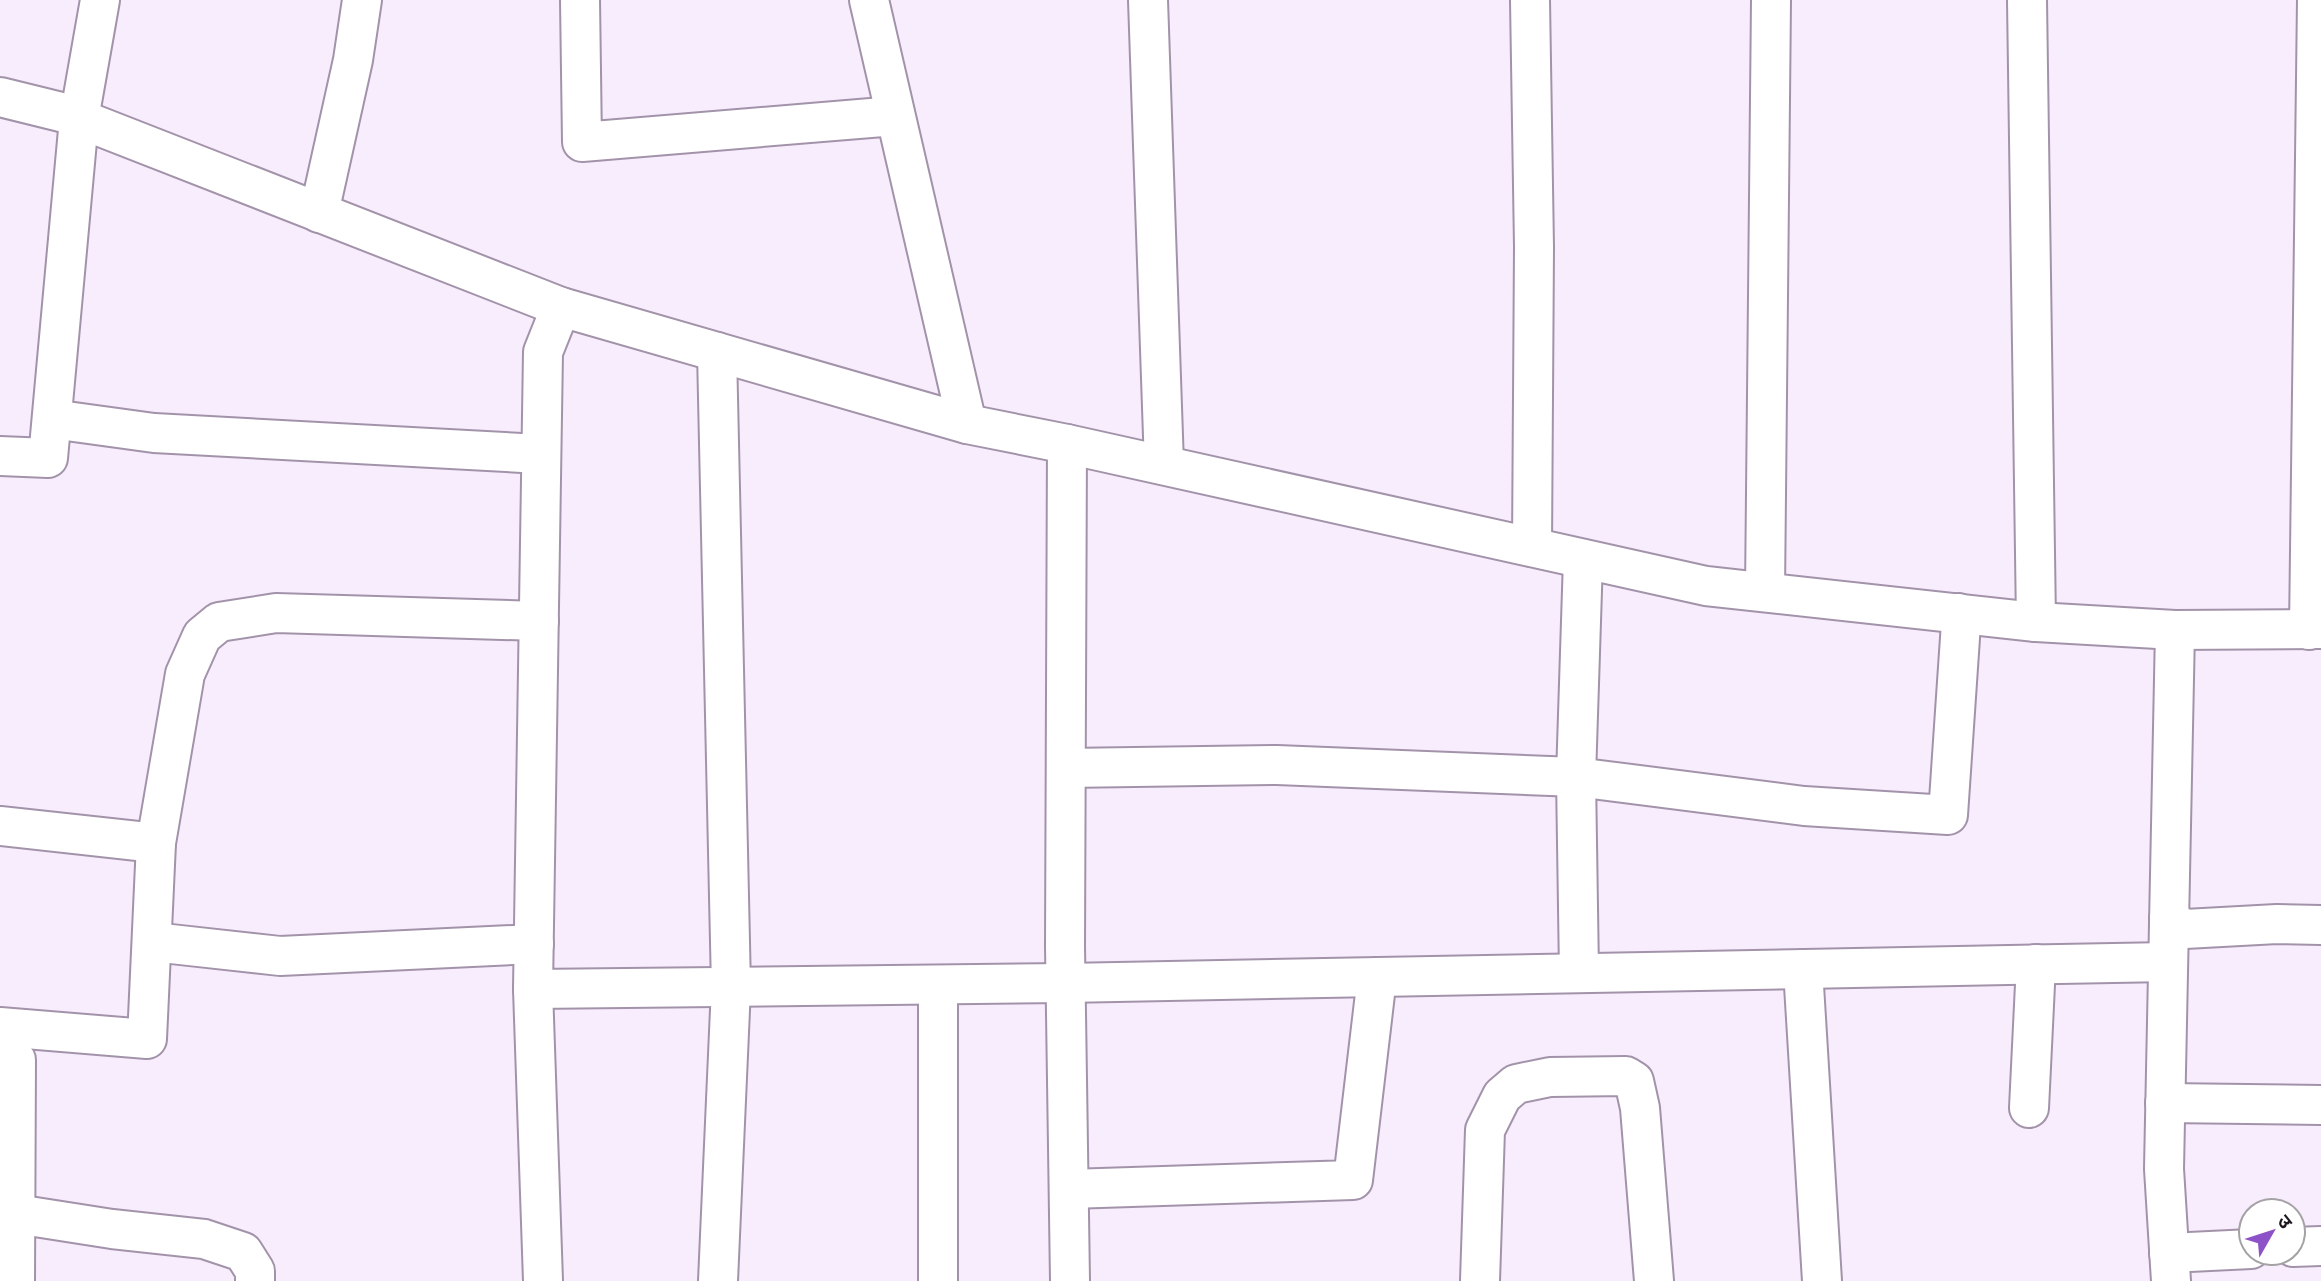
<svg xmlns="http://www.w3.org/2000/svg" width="2321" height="1281" font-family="'Varela Round','Noto Sans Devanagari',sans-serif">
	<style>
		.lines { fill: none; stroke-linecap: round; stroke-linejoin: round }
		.minor-casing { stroke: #a393aa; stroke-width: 42 }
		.minor { stroke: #fff; stroke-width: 38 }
	</style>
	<rect width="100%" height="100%" fill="#f8edfc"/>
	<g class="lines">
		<g class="minor-casing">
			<g id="minor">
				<polyline points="580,0 582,142 895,116"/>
				<polyline points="869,0 967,424"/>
				<polyline points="1148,0 1164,465"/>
				<polyline points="1530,0 1534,247 1532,547"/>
				<polyline points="2027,0 2036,622"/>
				<polyline points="0,97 65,113 561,307 967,424 1067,444 1706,586 2036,622 2175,630 2321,629"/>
				<polyline points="319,213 353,60 362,0"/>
				<polyline points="561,307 543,352 533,989 1065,983 2168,962"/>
				<polyline points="717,352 731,987 718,1281"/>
				<polyline points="52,419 154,433 541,454"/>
				<polyline points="1067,444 1065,946 1070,1281"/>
				<polyline points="0,456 48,458 79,119 100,0"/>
				<polyline points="1765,592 1771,0"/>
				<polyline points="2309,630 2317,0"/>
				<polyline points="1066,768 1277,765 1576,777 1804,806 1948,815 1961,623 1958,613"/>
				<polyline points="0,826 156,843"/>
				<polyline points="2169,919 2185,929 2277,924 2321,925"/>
				<polyline points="153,942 280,956 534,944"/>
				<polyline points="1803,969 1822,1281"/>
				<polyline points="1579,973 1576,777 1583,559"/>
				<polyline points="938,985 938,1281"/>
				<polyline points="533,989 543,1281"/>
				<polyline points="0,1027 147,1039 156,843 185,674 202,636 219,622 276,613 539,621"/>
				<polyline points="0,1049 16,1060 15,1281"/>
				<polyline points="2165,1103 2321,1105"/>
				<polyline points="2029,1108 2036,964"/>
				<polyline points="1069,1189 1353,1180 1377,977"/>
				<polyline points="16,1214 112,1229 204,1239 243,1252 255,1271 255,1281"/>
				<polyline points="2293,1247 2321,1246"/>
				<polyline points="2169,1253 2251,1249"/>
				<polyline points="1480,1281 1485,1130 1502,1096 1516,1084 1550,1077 1626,1076 1634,1081 1640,1108 1654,1281"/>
				<polyline points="2171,1281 2164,1169 2175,630"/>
			</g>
		</g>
		<use href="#minor" class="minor"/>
	</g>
	<g transform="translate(2272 1232) rotate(51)"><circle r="33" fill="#ffffff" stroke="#a5a2a6" stroke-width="2"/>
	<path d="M0-5L12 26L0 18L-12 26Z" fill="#8e52c8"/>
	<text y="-10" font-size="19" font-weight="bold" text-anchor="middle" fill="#1d1720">उ</text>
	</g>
</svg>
